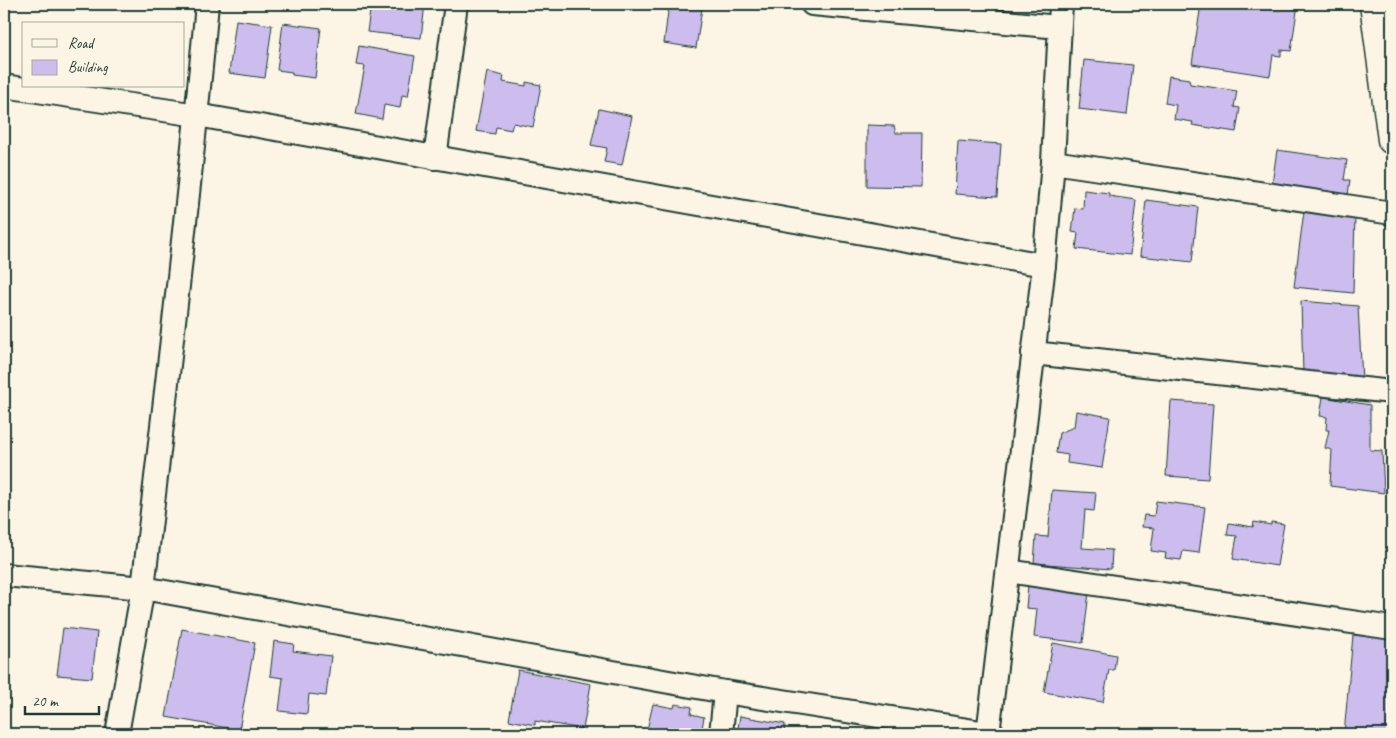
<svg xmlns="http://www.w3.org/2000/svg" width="1396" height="738" font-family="Caveat,sans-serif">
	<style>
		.building { fill: #cdbdef; stroke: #1f3d34 }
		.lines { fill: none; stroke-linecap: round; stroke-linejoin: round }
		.minor-casing { stroke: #1f3d34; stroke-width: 26 }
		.secondary-casing { stroke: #1f3d34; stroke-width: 31 }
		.minor { stroke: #fcf5e5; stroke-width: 22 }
		.secondary { stroke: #fcf5e5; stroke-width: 28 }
	</style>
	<rect width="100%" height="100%" fill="#fcf5e5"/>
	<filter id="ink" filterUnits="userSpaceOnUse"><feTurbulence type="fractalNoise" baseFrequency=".02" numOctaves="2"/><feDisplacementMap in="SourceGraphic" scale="10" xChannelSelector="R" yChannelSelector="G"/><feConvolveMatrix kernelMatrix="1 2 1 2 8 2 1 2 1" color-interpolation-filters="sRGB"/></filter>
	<g filter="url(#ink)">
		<g class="building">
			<polygon points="371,4 425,4 421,38 367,32"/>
			<polygon points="669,4 702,8 696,48 664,43"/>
			<polygon points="1201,4 1298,4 1291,51 1281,50 1281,56 1273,55 1270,76 1192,64"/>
			<polygon points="236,20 272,25 265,78 229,73"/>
			<polygon points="283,23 321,28 315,78 292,75 292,72 277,70"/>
			<polygon points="359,46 415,56 408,96 402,95 400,108 384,105 382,119 356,114 365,66 356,65"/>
			<polygon points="1084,60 1133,65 1127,115 1079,109"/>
			<polygon points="487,72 504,76 503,82 526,86 526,82 541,85 533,127 513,123 511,130 496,127 495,134 476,131"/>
			<polygon points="1169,76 1189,79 1190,84 1237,91 1234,107 1240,108 1236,132 1192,125 1193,122 1174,119 1176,105 1165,103"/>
			<polygon points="599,109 632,116 622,165 604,162 607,148 591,145"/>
			<polygon points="867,125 894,126 896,133 922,133 921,187 867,186"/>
			<polygon points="958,141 1001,144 997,197 955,194"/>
			<polygon points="1277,150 1347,160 1344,180 1350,180 1348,195 1272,184"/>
			<polygon points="1084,190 1109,193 1109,196 1136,200 1130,255 1076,249 1078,233 1072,232 1075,208 1083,209"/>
			<polygon points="1146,200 1198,207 1192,262 1140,256"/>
			<polygon points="1304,211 1355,216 1353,293 1294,287"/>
			<polygon points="1301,301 1358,306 1362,380 1303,374"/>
			<polygon points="1323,397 1370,405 1370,450 1382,451 1384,493 1330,486 1332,450 1325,448 1329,430 1326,430 1327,417 1320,416"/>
			<polygon points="1171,401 1213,404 1208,479 1166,476"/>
			<polygon points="1076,411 1110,417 1102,468 1067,463 1068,455 1056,453 1059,433 1074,427"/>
			<polygon points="1052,490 1096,493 1094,511 1085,510 1082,548 1112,550 1111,569 1034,563 1036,536 1048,537"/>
			<polygon points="1156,501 1205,507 1199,553 1183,551 1181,560 1165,558 1166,553 1151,551 1154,528 1142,527 1144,515 1154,516"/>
			<polygon points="1254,522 1271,525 1271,522 1284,524 1277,566 1233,559 1237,536 1227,535 1229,523 1253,527"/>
			<polygon points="1028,585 1089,592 1083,643 1034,637 1037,609 1026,608"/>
			<polygon points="63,628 97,632 92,678 57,675"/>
			<polygon points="182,629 255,643 239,730 166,717"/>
			<polygon points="1353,635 1392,639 1392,734 1344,734"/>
			<polygon points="274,641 294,644 293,651 331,656 326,696 309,694 307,714 279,711 283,678 270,676"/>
			<polygon points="1053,643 1116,655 1114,670 1109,670 1103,702 1044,692"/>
			<polygon points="518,670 591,684 583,729 535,721 535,725 509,720"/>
			<polygon points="653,704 674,708 675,704 692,707 691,714 704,717 701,734 646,734"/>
			<polygon points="740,716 785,724 784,734 737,734"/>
		</g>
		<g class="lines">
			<g class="minor-casing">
				<g id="minor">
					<polyline points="812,4 1059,27"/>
					<polyline points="4,86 197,115 1044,265"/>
					<polyline points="435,158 456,4"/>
					<polyline points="1053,162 1392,213"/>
					<polyline points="1033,353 1392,392"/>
					<polyline points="1008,571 1392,628"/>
					<path d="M4,575L143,588C166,393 189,199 207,4"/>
					<polyline points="117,734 143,588 725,692 994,734"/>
					<polyline points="721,734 725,692"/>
					<polyline points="988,734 1044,265 1053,162 1061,4"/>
				</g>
			</g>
			<g class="secondary-casing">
				<polyline id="secondary" points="1374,4 1392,140"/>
			</g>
			<use href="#minor" class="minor"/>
			<use href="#secondary" class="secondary"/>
		</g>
	</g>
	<rect width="1396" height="738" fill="none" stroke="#fcf5e5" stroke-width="20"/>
	<rect x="10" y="10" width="1376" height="718" fill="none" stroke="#1f3d34" stroke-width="2" filter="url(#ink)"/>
	<rect x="22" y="22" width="162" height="65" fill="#fcf5e5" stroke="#a4ab9e"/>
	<rect x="32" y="39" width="25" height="8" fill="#fcf5e5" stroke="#a4ab9e"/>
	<text x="68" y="48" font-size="15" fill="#1f3d34">Road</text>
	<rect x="32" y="60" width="25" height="15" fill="#cdbdef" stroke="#a4ab9e"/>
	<text x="68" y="72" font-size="15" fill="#1f3d34">Building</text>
	<path d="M25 706v8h74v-8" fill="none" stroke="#1f3d34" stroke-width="2.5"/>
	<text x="32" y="706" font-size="15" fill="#1f3d34" stroke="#fcf5e5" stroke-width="4" paint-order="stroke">20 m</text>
</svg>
